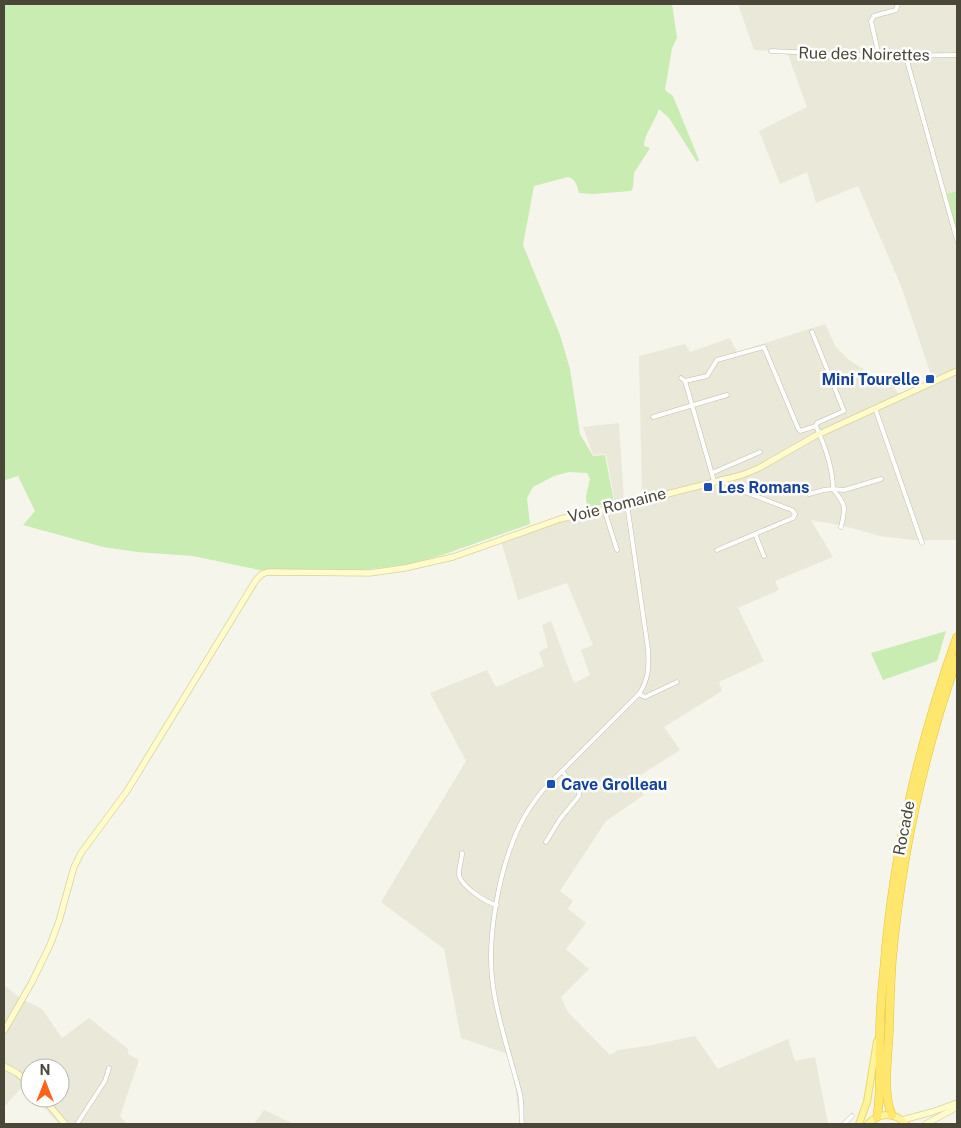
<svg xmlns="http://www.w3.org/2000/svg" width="961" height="1128" font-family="'Public Sans',sans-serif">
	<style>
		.residential { fill: #eae8d8 }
		.green { fill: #c8ecb1 }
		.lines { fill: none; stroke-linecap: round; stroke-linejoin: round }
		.street-casing { stroke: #c3bfac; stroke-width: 5 }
		.secondary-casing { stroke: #d9d298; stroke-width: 7 }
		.primary-casing { stroke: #ecda63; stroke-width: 8 }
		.highway-casing { stroke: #e8c433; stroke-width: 9 }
		.street { stroke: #fff; stroke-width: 4 }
		.secondary { stroke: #fffbcc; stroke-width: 5.5 }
		.primary { stroke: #fff39b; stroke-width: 6 }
		.highway { stroke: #ffe76d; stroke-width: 8 }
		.transit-dot { fill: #1a4fb4; stroke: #fff; stroke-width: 2 }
		.labels { text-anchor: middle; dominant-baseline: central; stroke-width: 5; stroke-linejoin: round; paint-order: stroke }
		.street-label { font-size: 16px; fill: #4b4738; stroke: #fff }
		.transit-label { font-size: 16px; font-weight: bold; fill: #164399; stroke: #fff; text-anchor: start }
	</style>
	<rect width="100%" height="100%" fill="#f6f5eb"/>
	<g class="residential">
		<polygon points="738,4 957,4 957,191 947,194 957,233 957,540 913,540 880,536 844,526 811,520 833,557 775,581 779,590 738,608 764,661 719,682 722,691 664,727 680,750 633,780 644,795 606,821 560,891 573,901 568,909 586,923 566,949 589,969 561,997 568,1012 610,1055 618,1050 647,1046 695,1036 718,1069 788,1039 795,1061 815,1057 828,1124 520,1124 514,1079 508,1054 461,1038 444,949 381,902 466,761 430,693 487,670 496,687 544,666 539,652 548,647 542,625 551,621 574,683 590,675 581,650 593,645 567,583 518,600 500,537 561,516 615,503 606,454 593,455 583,427 619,423 624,500 642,496 639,356 685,344 690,352 730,338 737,352 825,324 836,347 849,360 874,376 892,385 898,393 911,391 932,378 901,286 858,186 816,203 807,172 780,184 759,131 807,107 787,52 754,50"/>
		<polygon points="4,985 20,998 42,1009 62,1038 89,1018 128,1049 128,1054 139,1060 120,1116 127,1124 59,1124 36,1098 60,1098 60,1068 30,1068 30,1091 24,1085 4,1107"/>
		<polygon points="264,1110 294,1124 254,1124"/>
	</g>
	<g class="green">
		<path d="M4,4H672L677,38L672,48L665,90L673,96L699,160L697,162L669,118L659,109C655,122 644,134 644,146L650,148L634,173L633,187L631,191L593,194L579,193C577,186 576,179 568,177L534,186L523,245L560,335L570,369L580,434L593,456L605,455L614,502L587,508L586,496L590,479L587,473L569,472L554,476L533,487L527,498L530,524L445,554L411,564L362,570H259L193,556L137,552L103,547L23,525L35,511L18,476L5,480L4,478Z"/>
		<polygon points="957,191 957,233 947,194"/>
		<polygon points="946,631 937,661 883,680 871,653"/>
	</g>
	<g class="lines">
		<g class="street-casing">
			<g id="street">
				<polyline points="771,51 879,56 957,55"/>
				<polyline points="879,56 871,21 874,16 896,10 898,4"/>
				<polyline points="906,57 957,240"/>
				<path d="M812,332L844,411L817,423L816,426C825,446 833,467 833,489L844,490L881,479"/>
				<polyline points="681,378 685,381 707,376 717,360 764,347 798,428 800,431 816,426"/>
				<polyline points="685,381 714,481"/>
				<polyline points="875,408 922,543"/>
				<polyline points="653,417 727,395"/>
				<polyline points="712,473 760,452"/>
				<path d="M809,494L824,490L833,489C846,505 846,507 841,527"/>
				<polyline points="604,509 617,550"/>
				<polyline points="755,534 764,556"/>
				<polyline points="717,550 793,518 795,514 792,510 729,486 722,479"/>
				<polyline points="639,694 645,697 677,682"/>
				<polyline points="546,842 560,819 579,796 579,792 562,771"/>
				<path d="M462,853C462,860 459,866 459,873C458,884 486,903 497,905"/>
				<polyline points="77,1124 105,1081 109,1068"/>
				<path d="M522,1124C521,1114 522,1103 520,1094C511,1058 498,1023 493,986C486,939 499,868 520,825C526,813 534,801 543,790L639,694C649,679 649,666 648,649L627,504"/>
				<polyline points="844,1124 852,1116"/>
			</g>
		</g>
		<g class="secondary-casing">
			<g id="secondary">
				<polyline points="4,1031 32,982 50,945 59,921 74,867 81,853 127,791 256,580 262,574 268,572 370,573 405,568 453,557 560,519 624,505 742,475 759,468 815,436 957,371"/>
				<polyline points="4,1066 17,1073 30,1084"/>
				<polyline points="43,1098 65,1124"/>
				<polyline points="902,1120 932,1112 957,1103"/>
				<polyline points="926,1124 957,1107"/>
			</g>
		</g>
		<g class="primary-casing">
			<g id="primary">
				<polyline points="859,1124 867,1102 877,1041"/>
				<path d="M868,1124C879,1112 895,1112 906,1124"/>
			</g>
		</g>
		<g class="highway-casing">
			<g id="highway">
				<path d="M892,1115C882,1095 888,1055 889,1032C890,1008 890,984 892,960C901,858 923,756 957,659"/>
				<path d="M877,1117C882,1090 879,1057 880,1030C880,1002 884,974 886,947C896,841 921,737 957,637"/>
			</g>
		</g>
		<use href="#street" class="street"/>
		<use href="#secondary" class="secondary"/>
		<use href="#primary" class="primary"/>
		<use href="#highway" class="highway"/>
	</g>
	<g class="transit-dot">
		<rect x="925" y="374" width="10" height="10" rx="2.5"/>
		<rect x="703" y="482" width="10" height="10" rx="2.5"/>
		<rect x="546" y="779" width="10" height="10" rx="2.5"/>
	</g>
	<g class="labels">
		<g class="street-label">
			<text transform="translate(864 54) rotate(1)">Rue des Noirettes</text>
			<text transform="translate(617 505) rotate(-14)">Voie Romaine</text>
			<text transform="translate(904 828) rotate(-79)">Rocade</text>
		</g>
		<g class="transit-label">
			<text x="920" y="379" text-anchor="end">Mini Tourelle</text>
			<text x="718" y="487">Les Romans</text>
			<text x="561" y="784">Cave Grolleau</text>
		</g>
	</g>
	<rect width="961" height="1128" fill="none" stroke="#4b4738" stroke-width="10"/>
	<g transform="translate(45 1083)"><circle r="24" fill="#ffffff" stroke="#b7b5af"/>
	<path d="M0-4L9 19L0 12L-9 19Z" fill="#ff6219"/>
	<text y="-8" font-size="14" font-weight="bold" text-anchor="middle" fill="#4b4738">N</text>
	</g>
</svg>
